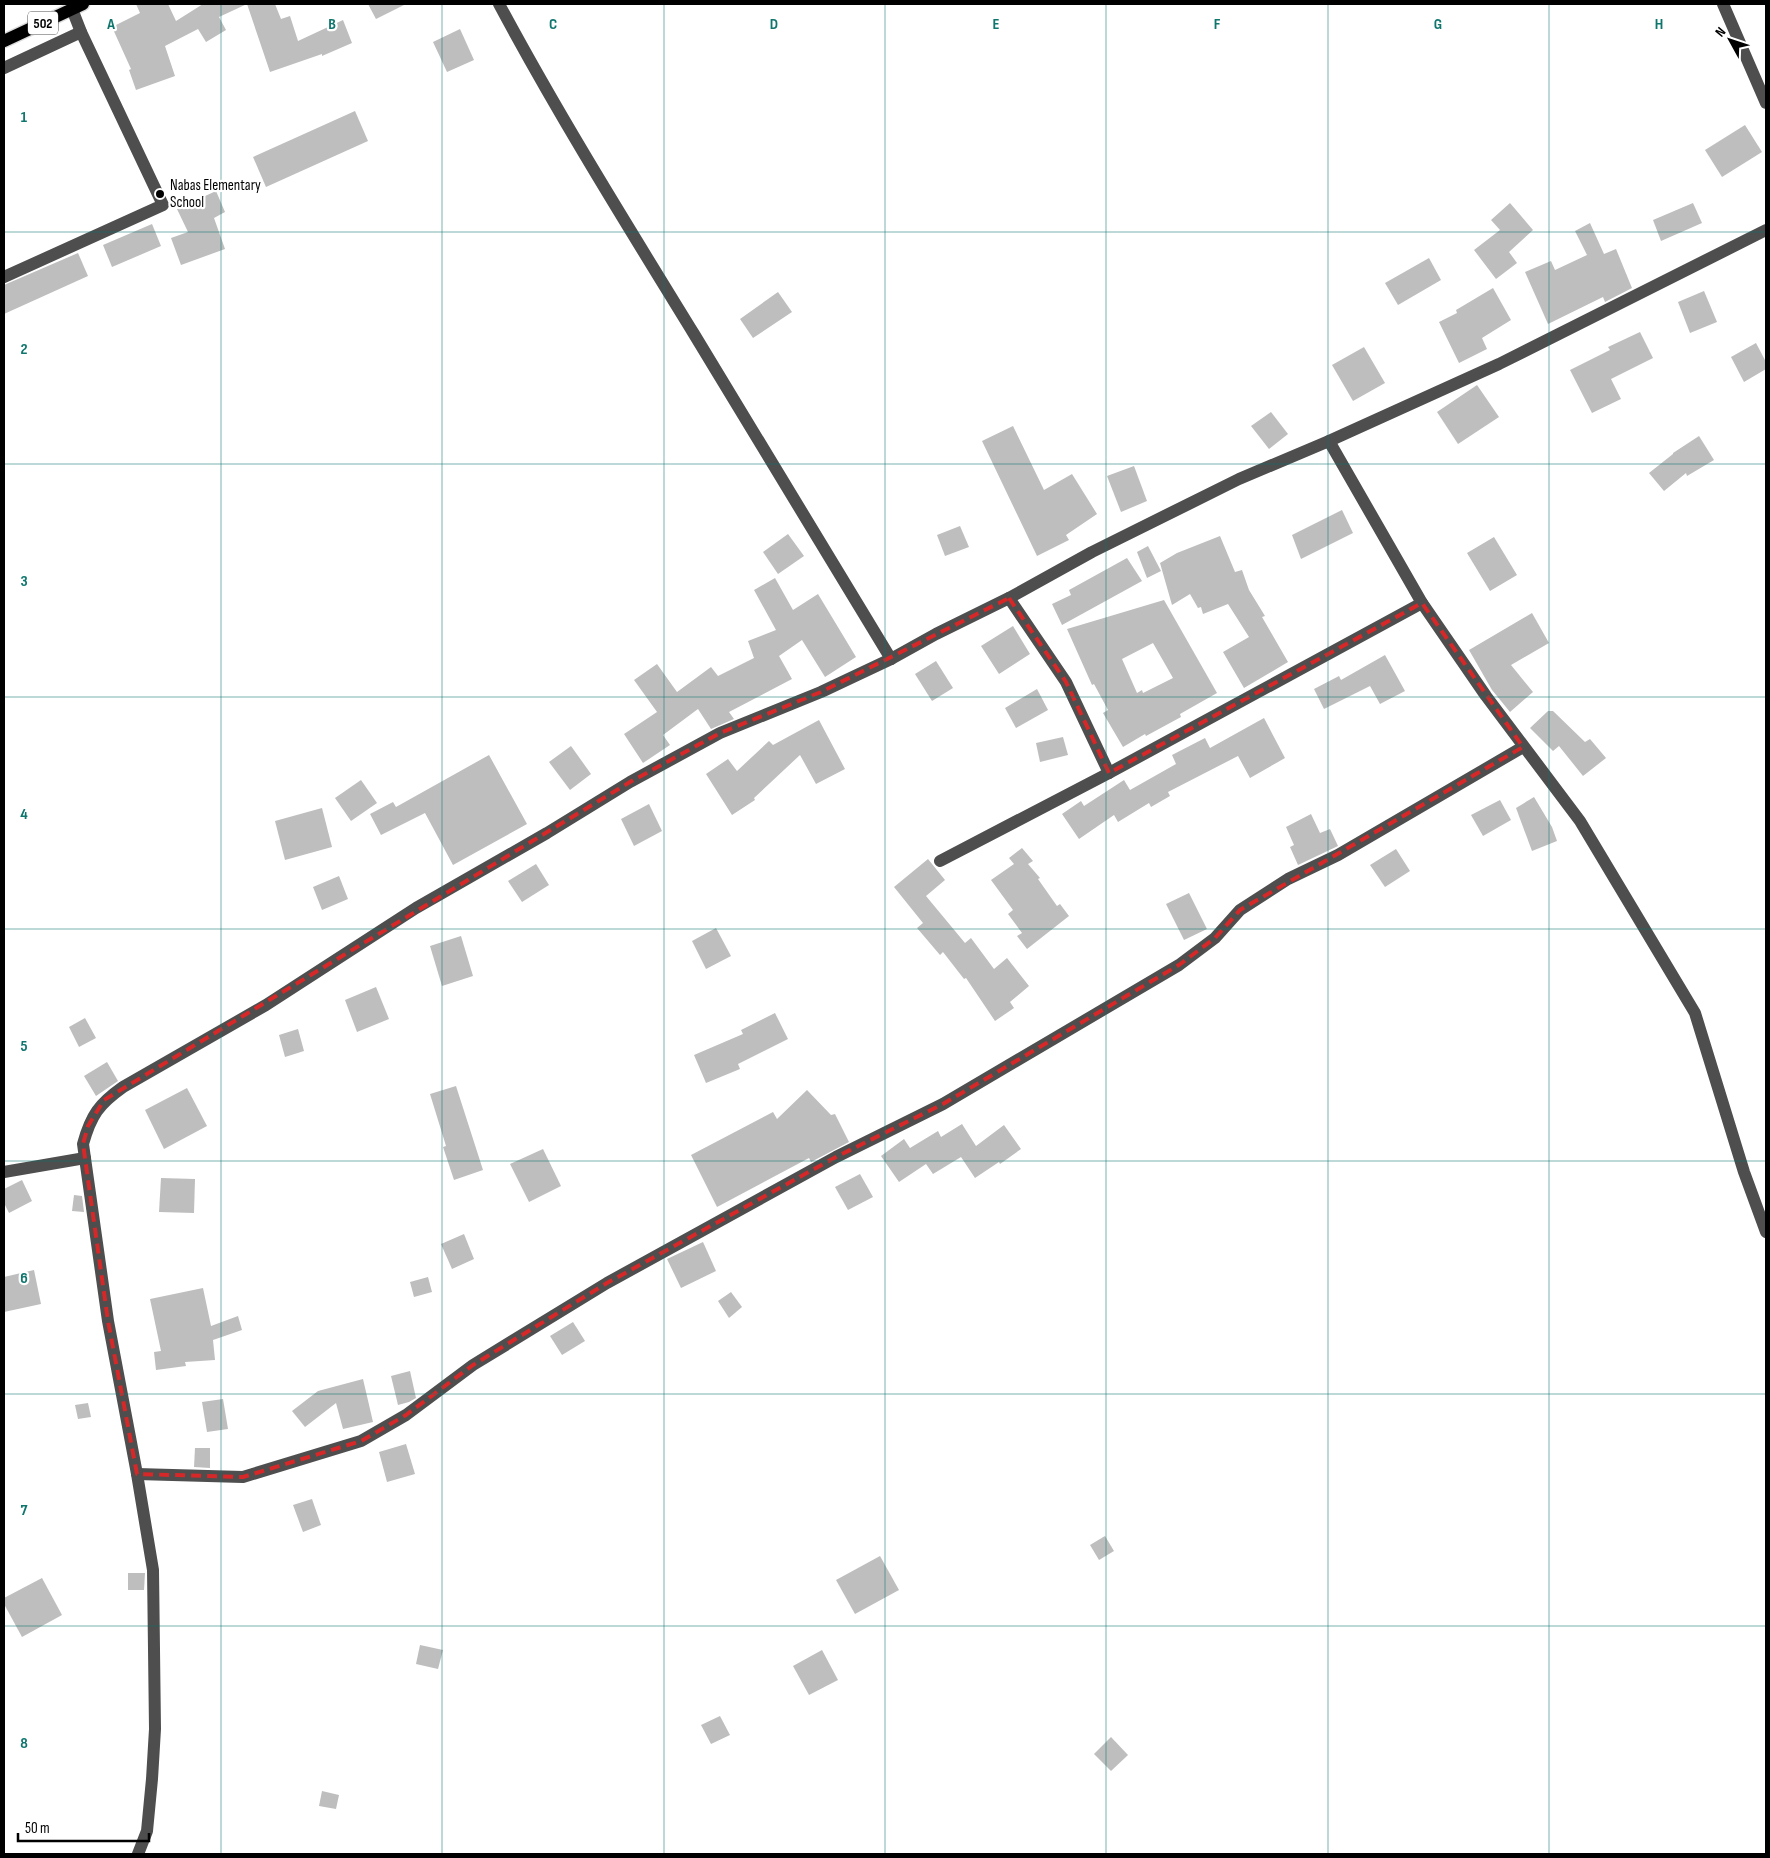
<svg xmlns="http://www.w3.org/2000/svg" width="1770" height="1858" font-family="'Sofia Sans Condensed',sans-serif">
	<style>
		.building { fill: #bebebe; fill-rule: evenodd }
		.lines { fill: none; stroke-linecap: round; stroke-linejoin: round }
		.major-casing { stroke: #dbdbdb; stroke-width: 15 }
		.minor { stroke: #4e4e4e; stroke-width: 12 }
		.major { stroke: #000; stroke-width: 12 }
		.marked { fill: none; stroke: #d62828; stroke-width: 4; stroke-dasharray: 10 6; stroke-linejoin: round }
		.grid { fill: none; stroke: #0f766e; stroke-width: 1; stroke-opacity: 0.55 }
		.poi-dot { fill: #000; stroke: #fff; stroke-width: 2 }
		.labels { text-anchor: middle; dominant-baseline: central; stroke-width: 4.5; stroke-linejoin: round; paint-order: stroke }
		.shield { fill: #fff; stroke: #4c4c4c; stroke-width: 1 }
		.shield-label { font-size: 14px; font-weight: bold; fill: #000 }
		.poi-label { font-size: 15px; fill: #000; stroke: #fff; text-anchor: start }
		.grid-label { font-size: 16px; text-anchor: middle; font-weight: bold; fill: #0f766e; stroke: #fff; stroke-width: 4.5; stroke-linejoin: round; paint-order: stroke }
	</style>
	<rect width="100%" height="100%" fill="#fff"/>
	<g class="building">
		<polygon points="136,4 168,4 176,21 203,4 275,4 281,19 290,16 298,41 343,20 352,43 322,56 322,54 270,72 247,4 219,17 226,30 206,42 198,29 165,46 175,76 136,90 129,70 131,69 112,27 140,13"/>
		<polygon points="368,4 406,4 376,19"/>
		<polygon points="460,29 474,60 447,72 433,42"/>
		<polygon points="355,111 368,141 266,187 253,157"/>
		<polygon points="1745,125 1762,152 1722,177 1705,150"/>
		<polygon points="216,191 225,212 214,218 225,249 181,265 171,238 188,232 177,209"/>
		<polygon points="1510,203 1533,230 1509,252 1517,263 1496,279 1474,250 1500,230 1491,220"/>
		<polygon points="1693,203 1702,223 1661,241 1653,220"/>
		<polygon points="1590,223 1604,254 1616,249 1632,288 1605,302 1603,297 1548,324 1525,272 1551,261 1555,270 1587,255 1575,231"/>
		<polygon points="152,224 161,246 112,267 103,245"/>
		<polygon points="78,253 88,276 4,314 4,285"/>
		<polygon points="1429,258 1441,280 1398,305 1385,283"/>
		<polygon points="1493,288 1511,320 1482,338 1487,349 1459,363 1439,322 1457,313 1456,310"/>
		<polygon points="1704,291 1717,322 1690,333 1678,302"/>
		<polygon points="778,292 792,312 753,338 740,319"/>
		<polygon points="1640,332 1653,358 1611,379 1621,399 1592,413 1570,370 1610,350 1608,347"/>
		<polygon points="1756,343 1766,362 1766,369 1744,382 1731,357"/>
		<polygon points="1364,347 1385,383 1353,401 1332,365"/>
		<polygon points="1477,385 1499,417 1458,444 1437,412"/>
		<polygon points="1271,412 1288,434 1269,449 1251,426"/>
		<polygon points="1013,426 1044,490 1072,474 1097,514 1066,535 1069,540 1037,556 982,441"/>
		<polygon points="1699,436 1714,460 1687,476 1686,473 1664,491 1649,473 1673,454 1673,453"/>
		<polygon points="1134,466 1147,501 1121,512 1107,476"/>
		<polygon points="1342,510 1353,533 1301,559 1292,535"/>
		<polygon points="960,526 969,547 945,556 937,535"/>
		<polygon points="788,534 804,556 778,574 763,552"/>
		<polygon points="1220,536 1235,572 1242,570 1249,590 1265,616 1262,617 1288,662 1244,688 1223,652 1249,637 1228,604 1203,614 1201,607 1198,608 1190,594 1172,605 1160,563 1177,553"/>
		<polygon points="1494,537 1517,575 1490,591 1467,553"/>
		<polygon points="1148,546 1161,571 1147,578 1137,552"/>
		<polygon points="1127,558 1142,581 1062,625 1052,604 1071,595 1069,590"/>
		<polygon points="775,578 793,610 818,594 856,657 825,677 802,640 779,656 792,679 729,712 734,719 711,729 698,709 663,735 670,745 643,763 624,734 657,712 634,680 657,664 677,692 711,667 718,676 754,658 748,641 776,630 754,590"/>
		<path d="M1164,600L1217,693L1180,714L1181,717L1146,736L1145,734L1123,747L1103,713L1108,710L1094,684L1092,685L1067,629ZM1153,643L1173,678L1143,693L1142,690L1137,693L1122,659Z"/>
		<polygon points="1532,613 1549,643 1511,665 1533,692 1510,712 1492,690 1469,650"/>
		<polygon points="1013,626 1030,654 999,674 981,646"/>
		<polygon points="1385,655 1405,691 1380,704 1370,686 1324,709 1314,689 1339,676 1341,680"/>
		<polygon points="936,661 953,688 932,701 915,674"/>
		<polygon points="1037,689 1048,710 1016,728 1005,708"/>
		<polygon points="1548,711 1553,711 1585,742 1590,739 1606,758 1583,776 1559,746 1553,751 1530,728"/>
		<polygon points="1264,718 1285,758 1250,778 1238,756 1168,792 1170,796 1151,807 1149,803 1118,822 1114,815 1079,839 1062,814 1081,801 1084,806 1124,780 1130,790 1176,764 1172,755 1205,738 1210,748"/>
		<polygon points="819,720 845,769 816,784 800,755 754,798 755,800 732,815 706,774 728,759 737,771 769,741 773,745"/>
		<polygon points="1063,737 1068,755 1040,762 1036,743"/>
		<polygon points="571,746 591,774 570,790 549,762"/>
		<polygon points="489,755 527,824 453,865 425,813 381,835 370,814 393,802 396,807"/>
		<polygon points="361,780 377,803 351,821 335,798"/>
		<polygon points="1534,797 1552,827 1557,841 1532,851 1516,808"/>
		<polygon points="1500,800 1511,820 1483,836 1471,815"/>
		<polygon points="649,804 662,831 634,846 621,819"/>
		<polygon points="322,808 332,847 285,860 275,821"/>
		<polygon points="1311,814 1320,833 1330,829 1338,846 1298,865 1290,847 1294,845 1286,827"/>
		<polygon points="1022,848 1033,861 1028,864 1040,878 1038,879 1057,906 1060,904 1069,916 1027,949 1017,936 1022,933 1008,914 1013,910 991,880 1014,864 1009,858"/>
		<polygon points="1396,849 1410,871 1385,887 1370,865"/>
		<polygon points="928,859 945,880 926,896 965,943 971,938 994,969 1007,958 1029,986 1010,1002 1014,1008 995,1021 966,978 964,979 943,952 940,955 917,928 923,923 894,887"/>
		<polygon points="536,864 549,885 522,902 508,881"/>
		<polygon points="339,876 348,899 322,910 313,887"/>
		<polygon points="1189,893 1207,929 1184,940 1166,904"/>
		<polygon points="716,928 731,956 706,969 692,941"/>
		<polygon points="461,936 473,976 442,986 430,946"/>
		<polygon points="376,987 389,1019 357,1032 345,1000"/>
		<polygon points="775,1013 788,1039 738,1064 740,1069 706,1083 694,1055 743,1034 741,1030"/>
		<polygon points="85,1018 96,1038 79,1047 69,1027"/>
		<polygon points="298,1029 304,1051 285,1057 279,1035"/>
		<polygon points="107,1062 118,1081 96,1096 84,1076"/>
		<polygon points="456,1086 483,1170 454,1180 443,1147 446,1146 430,1094"/>
		<polygon points="187,1088 207,1126 164,1149 145,1110"/>
		<polygon points="807,1090 831,1115 835,1114 849,1142 811,1162 809,1158 717,1207 691,1155 773,1112 777,1119"/>
		<polygon points="962,1124 976,1146 1004,1125 1021,1149 1000,1164 999,1162 975,1178 961,1157 933,1174 926,1164 899,1182 881,1156 904,1139 910,1148 938,1131 941,1137"/>
		<polygon points="543,1149 561,1186 529,1202 510,1164"/>
		<polygon points="860,1174 873,1197 848,1210 835,1187"/>
		<polygon points="161,1178 195,1179 194,1213 159,1212"/>
		<polygon points="22,1180 32,1201 9,1213 4,1203 4,1189"/>
		<polygon points="74,1195 82,1196 84,1212 72,1211"/>
		<polygon points="464,1234 474,1259 452,1269 441,1244"/>
		<polygon points="703,1242 716,1271 681,1288 667,1259"/>
		<polygon points="34,1270 41,1304 4,1312 4,1277"/>
		<polygon points="428,1277 432,1292 414,1297 410,1282"/>
		<polygon points="203,1288 211,1326 238,1316 242,1330 213,1340 215,1360 185,1362 186,1366 156,1370 154,1352 161,1351 150,1299"/>
		<polygon points="731,1292 742,1307 729,1318 718,1301"/>
		<polygon points="573,1322 585,1341 562,1355 550,1336"/>
		<polygon points="410,1371 416,1398 409,1402 398,1405 391,1376"/>
		<polygon points="363,1379 373,1422 343,1429 336,1403 305,1427 292,1411 318,1391"/>
		<polygon points="223,1399 228,1429 207,1432 202,1402"/>
		<polygon points="88,1403 91,1417 78,1419 75,1405"/>
		<polygon points="406,1444 415,1474 387,1482 379,1452"/>
		<polygon points="195,1448 210,1448 210,1468 194,1467"/>
		<polygon points="312,1499 321,1525 303,1532 293,1505"/>
		<polygon points="1105,1536 1114,1551 1099,1560 1090,1545"/>
		<polygon points="880,1556 899,1590 855,1614 836,1580"/>
		<polygon points="128,1573 145,1573 144,1590 128,1590"/>
		<polygon points="42,1578 62,1615 22,1637 4,1604 4,1598"/>
		<polygon points="420,1645 443,1650 438,1669 416,1664"/>
		<polygon points="822,1650 838,1680 809,1695 793,1666"/>
		<polygon points="720,1716 730,1735 711,1744 701,1725"/>
		<polygon points="1111,1737 1128,1755 1111,1771 1094,1754"/>
		<polygon points="322,1791 339,1795 336,1809 319,1806"/>
	</g>
	<g class="lines">
		<g class="major-casing">
			<polyline id="major" points="4,41 83,4"/>
		</g>
		<g class="minor">
			<path d="M499,4C559,116 627,225 694,334C760,442 826,550 891,659"/>
			<polyline points="1723,4 1766,103"/>
			<polyline points="4,68 81,32"/>
			<polyline points="4,277 163,205 81,32 72,9"/>
			<polyline points="1329,441 1422,603 1486,696 1580,821 1695,1013 1744,1172 1766,1232"/>
			<polyline points="1009,598 1066,682 1109,773"/>
			<polyline points="940,861 1109,773 1422,603"/>
			<polyline points="4,1172 85,1158"/>
			<polyline points="137,1474 243,1477 361,1441 406,1415 473,1365 607,1283 836,1157 943,1104 1179,965 1215,938 1240,910 1288,879 1338,855 1523,747"/>
			<path d="M138,1854L147,1831L152,1779L155,1729L153,1570L137,1474L108,1321L83,1144C91,1115 99,1104 123,1087L266,1005L416,908L547,833L630,782L720,733L821,692L891,659L936,634L1009,598L1092,552L1239,479L1329,441L1499,364L1766,230"/>
		</g>
		<use href="#major" class="major"/>
	</g>
	<path class="marked" d="M1009,598L1066,682L1109,773L1422,603L1523,747L1240,910L1215,938L1179,965L943,1104L836,1157L607,1283L473,1365L406,1415L361,1441L243,1477L137,1474L108,1321L83,1144L88,1126L104,1100L630,782L720,733L821,692Z"/>
	<path class="grid" d="M221,4V1854M442,4V1854M664,4V1854M885,4V1854M1106,4V1854M1328,4V1854M1549,4V1854M4,232H1766M4,464H1766M4,697H1766M4,929H1766M4,1161H1766M4,1394H1766M4,1626H1766"/>
	<circle class="poi-dot" cx="160" cy="194" r="5"/>
	<g class="labels">
		<rect class="shield" x="28" y="11.5" width="30" height="23" rx="4"/>
		<g class="shield-label">
			<text x="43" y="23">502</text>
		</g>
		<g class="poi-label">
			<text x="170" y="185">Nabas Elementary<tspan x="170" dy="17">School</tspan></text>
		</g>
	</g>
	<g class="grid-label">
		<text x="111" y="29">A</text>
		<text x="332" y="29">B</text>
		<text x="553" y="29">C</text>
		<text x="774" y="29">D</text>
		<text x="996" y="29">E</text>
		<text x="1217" y="29">F</text>
		<text x="1438" y="29">G</text>
		<text x="1659" y="29">H</text>
		<text x="24" y="122">1</text>
		<text x="24" y="354">2</text>
		<text x="24" y="586">3</text>
		<text x="24" y="819">4</text>
		<text x="24" y="1051">5</text>
		<text x="24" y="1283">6</text>
		<text x="24" y="1515">7</text>
		<text x="24" y="1748">8</text>
	</g>
	<rect width="1770" height="1858" fill="none" stroke="#000000" stroke-width="10"/>
	<g transform="translate(1730 40) rotate(310)" stroke="#ffffff" stroke-width="4" paint-order="stroke">
	<path d="M0-4L9 19L0 12L-9 19Z" fill="#000000"/>
	<text y="-8" font-size="14" font-weight="bold" text-anchor="middle" fill="#000000">N</text>
	</g>
	<path d="M18 1833v8h131v-8" fill="none" stroke="#000000" stroke-width="2.5"/>
	<text x="25" y="1833" font-size="15" fill="#000000" stroke="#ffffff" stroke-width="4" paint-order="stroke">50 m</text>
</svg>
